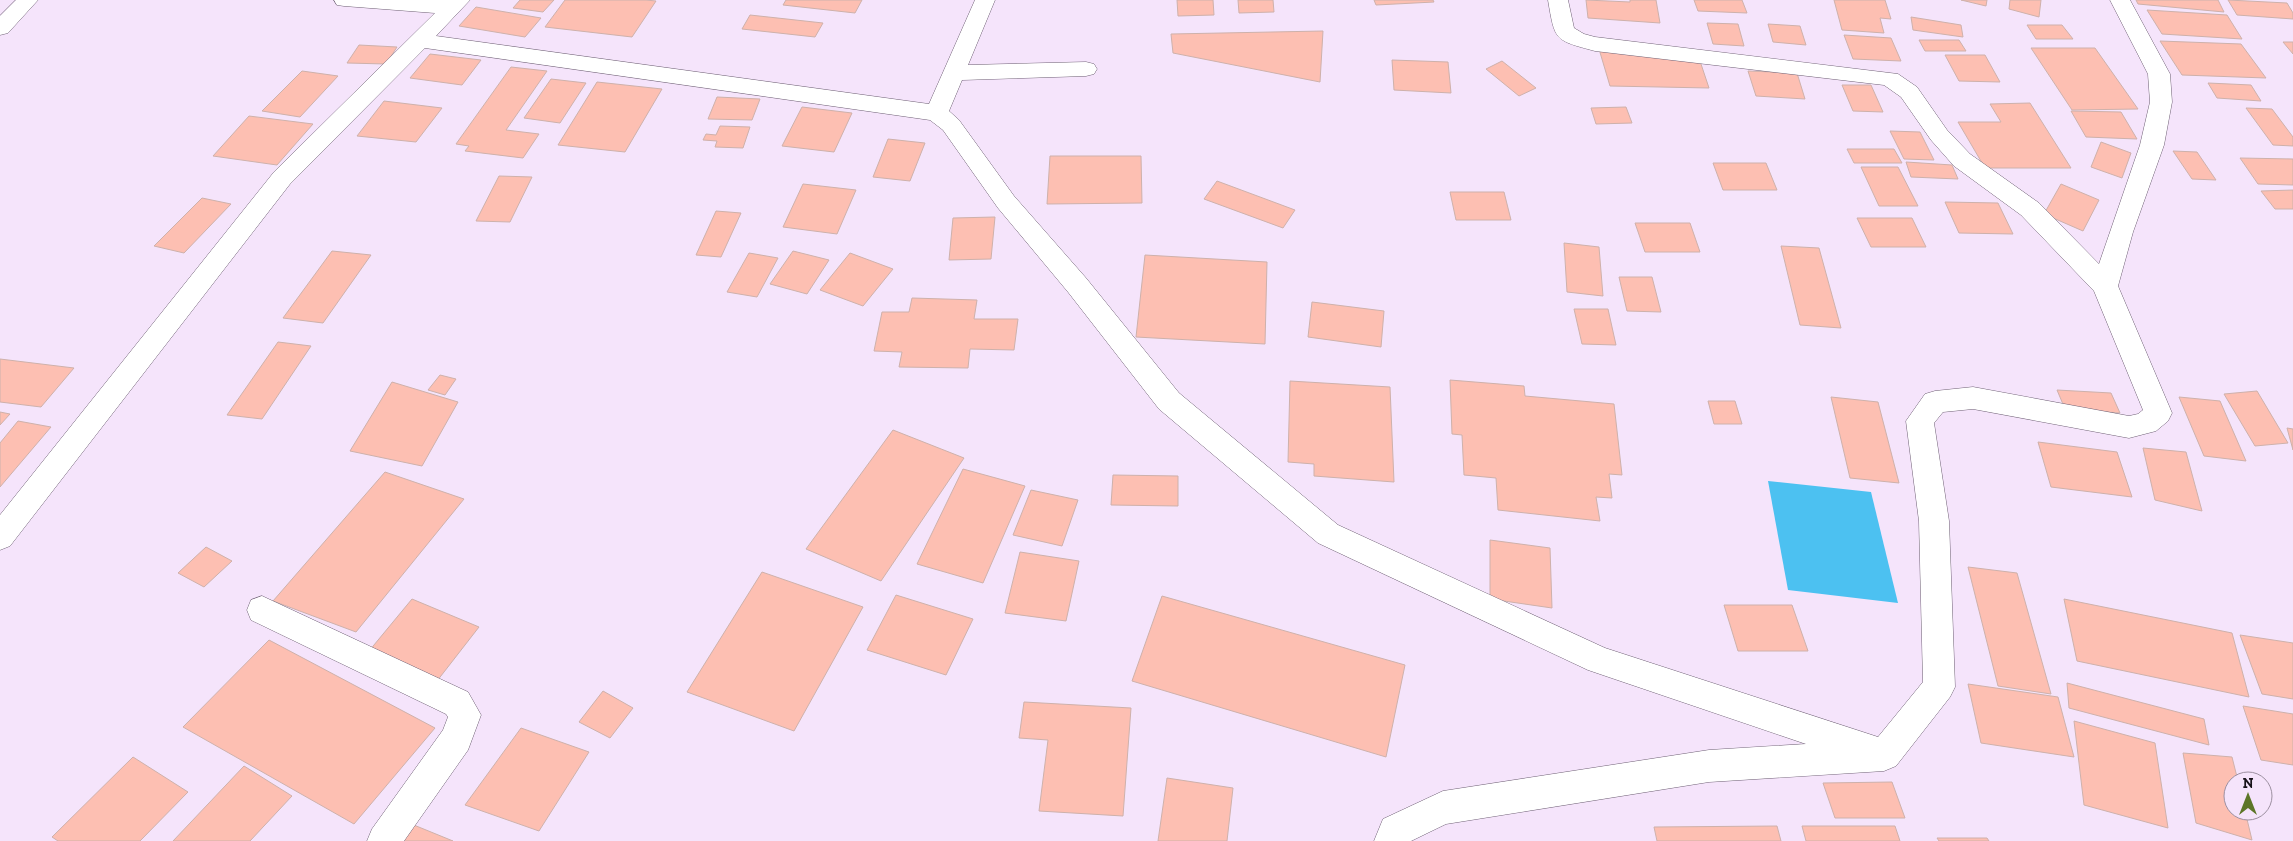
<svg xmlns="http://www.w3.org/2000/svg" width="2293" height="841" font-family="'Zilla Slab',serif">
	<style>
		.water { fill: #4cc1f1 }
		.building { fill: #fdbfb2; stroke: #ceb1ab }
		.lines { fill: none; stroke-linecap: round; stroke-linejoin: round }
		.minor-casing { stroke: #6f6175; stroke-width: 1 }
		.minor { fill: #fff; fill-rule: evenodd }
	</style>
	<rect width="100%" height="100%" fill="#f5e4fb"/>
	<polygon class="water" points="1768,481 1871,492 1898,603 1788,590"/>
	<g class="building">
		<polygon points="520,0 554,0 543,12 513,8"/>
		<polygon points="565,0 646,0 656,1 632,37 545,27"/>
		<polygon points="786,0 862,0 855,13 783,5"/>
		<polygon points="1177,0 1213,0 1214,15 1178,16"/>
		<polygon points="1238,0 1273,0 1274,12 1239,13"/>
		<polygon points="1374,0 1433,0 1434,2 1376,5"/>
		<polygon points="1586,0 1630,2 1630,0 1656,0 1660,23 1588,18"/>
		<polygon points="1694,0 1742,0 1747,13 1698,11"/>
		<polygon points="1834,0 1885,0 1891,19 1880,18 1884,33 1842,30"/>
		<polygon points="1961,0 1987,0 1986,6"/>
		<polygon points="2010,0 2041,0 2039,17 2009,9"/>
		<polygon points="2136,0 2218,0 2224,12 2138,4"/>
		<polygon points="2228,0 2287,3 2293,13 2293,19 2237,15"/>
		<polygon points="476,7 541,18 525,37 459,26"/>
		<polygon points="2147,10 2227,15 2242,39 2162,34"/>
		<polygon points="750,15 823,23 815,37 742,29"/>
		<polygon points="1911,17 1961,25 1963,37 1913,30"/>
		<polygon points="1707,23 1738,24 1744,46 1713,44"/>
		<polygon points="1768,24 1800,26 1806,45 1773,42"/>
		<polygon points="2027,25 2062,25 2073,39 2036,39"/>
		<polygon points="1323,31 1320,82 1173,53 1171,34"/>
		<polygon points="1844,35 1891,38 1901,61 1853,59"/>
		<polygon points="1919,40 1959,40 1966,51 1925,51"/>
		<polygon points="2160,41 2241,44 2266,78 2182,75"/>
		<polygon points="2283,42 2293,42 2293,54"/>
		<polygon points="359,45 397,47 386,64 347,63"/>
		<polygon points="2031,48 2095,48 2138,109 2072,110"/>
		<polygon points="1599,49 1699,58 1709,88 1610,86"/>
		<polygon points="430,54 481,60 462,85 410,78"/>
		<polygon points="1945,55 1985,55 2000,82 1959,81"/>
		<polygon points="1392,60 1448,62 1451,93 1394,90"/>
		<polygon points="1502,61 1536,88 1519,96 1486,69"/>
		<polygon points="511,67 547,71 506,130 539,134 523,158 465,151 469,146 456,144"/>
		<polygon points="302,71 338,76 300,117 262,111"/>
		<polygon points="1748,71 1797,73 1805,99 1756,96"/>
		<polygon points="551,79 586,83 560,123 524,118"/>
		<polygon points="597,82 662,89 625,152 558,145"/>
		<polygon points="2208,83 2251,85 2261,101 2217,98"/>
		<polygon points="1842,85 1871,85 1883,112 1853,111"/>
		<polygon points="717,97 760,99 752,120 708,119"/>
		<polygon points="384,101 442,108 416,142 357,136"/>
		<polygon points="2030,103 2071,168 1985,168 1958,122 2001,122 1990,104"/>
		<polygon points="802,107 852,113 834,152 782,146"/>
		<polygon points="1626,107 1632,123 1596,124 1591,108"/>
		<polygon points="2246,108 2272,109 2293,137 2293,146 2273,145"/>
		<polygon points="2071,111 2121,112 2137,139 2086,137"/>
		<polygon points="249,116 313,124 277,165 213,156"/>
		<polygon points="720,126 750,127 743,148 715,147 717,141 703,140 706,134 716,135"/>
		<polygon points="1890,131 1920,132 1934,160 1904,159"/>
		<polygon points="888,139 925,143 910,181 873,177"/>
		<polygon points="2101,142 2131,153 2122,178 2091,167"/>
		<polygon points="1847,149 1894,149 1902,163 1854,163"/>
		<polygon points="2173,151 2197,152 2216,180 2192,179"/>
		<polygon points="1050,156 1141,156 1142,203 1047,204"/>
		<polygon points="2240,158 2293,159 2293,185 2258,184"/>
		<polygon points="1906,162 1952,165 1958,179 1911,177"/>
		<polygon points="1713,163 1766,163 1777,190 1723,190"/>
		<polygon points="1861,167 1898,167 1918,206 1879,206"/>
		<polygon points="499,176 532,177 510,222 476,221"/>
		<polygon points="1217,181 1295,210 1283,228 1204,199"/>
		<polygon points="803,184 856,190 837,234 783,227"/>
		<polygon points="2061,184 2099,200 2083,231 2044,214"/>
		<polygon points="2293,190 2293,209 2275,209 2261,191"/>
		<polygon points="1450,192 1504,192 1511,220 1456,220"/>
		<polygon points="202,198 231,204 184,253 154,246"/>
		<polygon points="1945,202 1998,203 2013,234 1959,233"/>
		<polygon points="716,211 741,213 721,257 696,255"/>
		<polygon points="995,217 991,259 949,260 953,218"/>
		<polygon points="1857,218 1912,218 1926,247 1871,247"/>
		<polygon points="1635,223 1690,223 1700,252 1645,252"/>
		<polygon points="1564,243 1599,247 1603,296 1567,292"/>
		<polygon points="1781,246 1819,248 1841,328 1800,325"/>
		<polygon points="332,251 371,255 323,323 283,318"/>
		<polygon points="793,251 829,260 807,294 770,284"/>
		<polygon points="749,253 778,258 757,297 727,292"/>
		<polygon points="850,253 893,269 863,306 820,290"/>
		<polygon points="1145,255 1267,262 1265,344 1136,337"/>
		<polygon points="1619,277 1652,277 1661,312 1627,311"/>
		<polygon points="912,298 977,300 974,319 1018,319 1014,350 970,349 968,368 899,367 902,352 874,351 882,312 909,312"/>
		<polygon points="1312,302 1384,311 1381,347 1308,337"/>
		<polygon points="1574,309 1608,309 1616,345 1582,344"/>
		<polygon points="278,342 311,346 262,419 227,415"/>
		<polygon points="0,359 74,368 41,407 0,402"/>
		<polygon points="440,375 456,379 445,395 428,390"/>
		<polygon points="1450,380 1524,386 1525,396 1614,404 1622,475 1609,474 1612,498 1596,497 1600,521 1498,510 1496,478 1464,475 1462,435 1452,434"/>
		<polygon points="1290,381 1390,387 1394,482 1314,476 1314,464 1288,462"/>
		<polygon points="392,382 458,402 422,466 350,451"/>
		<polygon points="2057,390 2111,393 2120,413 2065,409"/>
		<polygon points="2257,391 2288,443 2255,446 2224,394"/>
		<polygon points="1831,397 1878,402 1899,483 1850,478"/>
		<polygon points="2179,397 2220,401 2246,461 2204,456"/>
		<polygon points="1708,401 1735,401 1742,424 1714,424"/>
		<polygon points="0,412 10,414 0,425"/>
		<polygon points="18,421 51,427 0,487 0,443"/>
		<polygon points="2287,428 2293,429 2293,450"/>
		<polygon points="893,430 964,458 881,581 806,549"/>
		<polygon points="2038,442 2117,452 2132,497 2051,487"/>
		<polygon points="2143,448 2186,452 2202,511 2155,500"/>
		<polygon points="963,469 1025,486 983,583 917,564"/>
		<polygon points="385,472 464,499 356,632 273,601"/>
		<polygon points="1113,475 1178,476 1178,506 1111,505"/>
		<polygon points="1031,490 1078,500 1062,546 1013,535"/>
		<polygon points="1490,540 1550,548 1552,608 1490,599"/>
		<polygon points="206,547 232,561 204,587 178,573"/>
		<polygon points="1020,552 1079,561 1066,621 1005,613"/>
		<polygon points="1968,567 2017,573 2051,694 1998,686"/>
		<polygon points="762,572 863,607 794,731 687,692"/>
		<polygon points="896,595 973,619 946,675 867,650"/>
		<polygon points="1162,596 1405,665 1386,757 1132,681"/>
		<polygon points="412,599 479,627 437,681 369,651"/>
		<polygon points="2064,599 2232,633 2249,697 2077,661"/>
		<polygon points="1724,605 1792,605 1808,651 1738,651"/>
		<polygon points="2240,635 2293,643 2293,699 2262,694"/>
		<polygon points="269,640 435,728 354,824 183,727"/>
		<polygon points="2067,683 2204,719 2209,745 2069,708"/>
		<polygon points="1968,684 2058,697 2074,757 1981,743"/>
		<polygon points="603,691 633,708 610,738 579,722"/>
		<polygon points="1024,702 1131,708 1123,816 1039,811 1048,740 1019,738"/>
		<polygon points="2243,706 2293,714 2293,765 2261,760"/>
		<polygon points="2074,721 2155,743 2168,828 2084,805"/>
		<polygon points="521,728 589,752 539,831 465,805"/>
		<polygon points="2183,753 2232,757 2238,781 2233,781 2233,811 2245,811 2252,840 2196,823"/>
		<polygon points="133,757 188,792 140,841 58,841 52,837"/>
		<polygon points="244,766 292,796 250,841 173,841"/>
		<polygon points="1167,778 1233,788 1227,841 1158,841"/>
		<polygon points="1892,782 1905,818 1835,818 1823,783"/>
		<polygon points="404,821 453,841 389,841"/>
		<polygon points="1777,826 1781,841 1657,841 1654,827"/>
		<polygon points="1802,826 1895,826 1900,841 1806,841"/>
		<polygon points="1937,838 1987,838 1989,841 1939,841"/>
	</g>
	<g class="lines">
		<g class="minor-casing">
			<g id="minor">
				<polygon points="16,0 38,0 8,33 0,35 0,16"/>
				<path d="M334,0H470L436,36L929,104L975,0H995L968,65L1086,62L1094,64L1097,69L1094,74L1086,76L962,80L949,111L959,120L1014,196L1086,278L1179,393L1338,525L1605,648L1878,737L1923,682L1919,521L1906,421L1925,394L1935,391L1973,387L2129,416L2138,414L2143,410L2094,291L2021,215L1954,166L1931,140L1901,97L1884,85L1595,51C1554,40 1555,41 1548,0H1568L1574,28L1584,34L1595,37L1898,74L1917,87L1947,130L1970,154L2039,203L2099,264L2140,145L2150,102L2148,74L2110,0H2130L2170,74L2172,102L2164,145L2133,232L2118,286L2172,413L2168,421L2156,431L2129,438L1973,409L1943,412L1934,423L1949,521L1955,687L1950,697L1896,766L1884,771L1709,782L1446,824L1411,841H1374L1383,819L1443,791L1709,750L1806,744L1588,670L1318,543L1159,409L1068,292L998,208L943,130L930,120L425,48L290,184L10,546L0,550V515L274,172L435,13L344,6L337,5Z"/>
				<polygon points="262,596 468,692 481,715 468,750 404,841 367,841 372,829 443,730 448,717 446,714 251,620 247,610 251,600"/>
			</g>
		</g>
		<use href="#minor" class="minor"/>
	</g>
	<g transform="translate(2248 796)"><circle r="24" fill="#f5e4fb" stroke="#9d90a1"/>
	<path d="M0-4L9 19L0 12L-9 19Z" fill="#5d7628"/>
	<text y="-8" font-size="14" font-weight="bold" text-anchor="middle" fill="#18131a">N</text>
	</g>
</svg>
